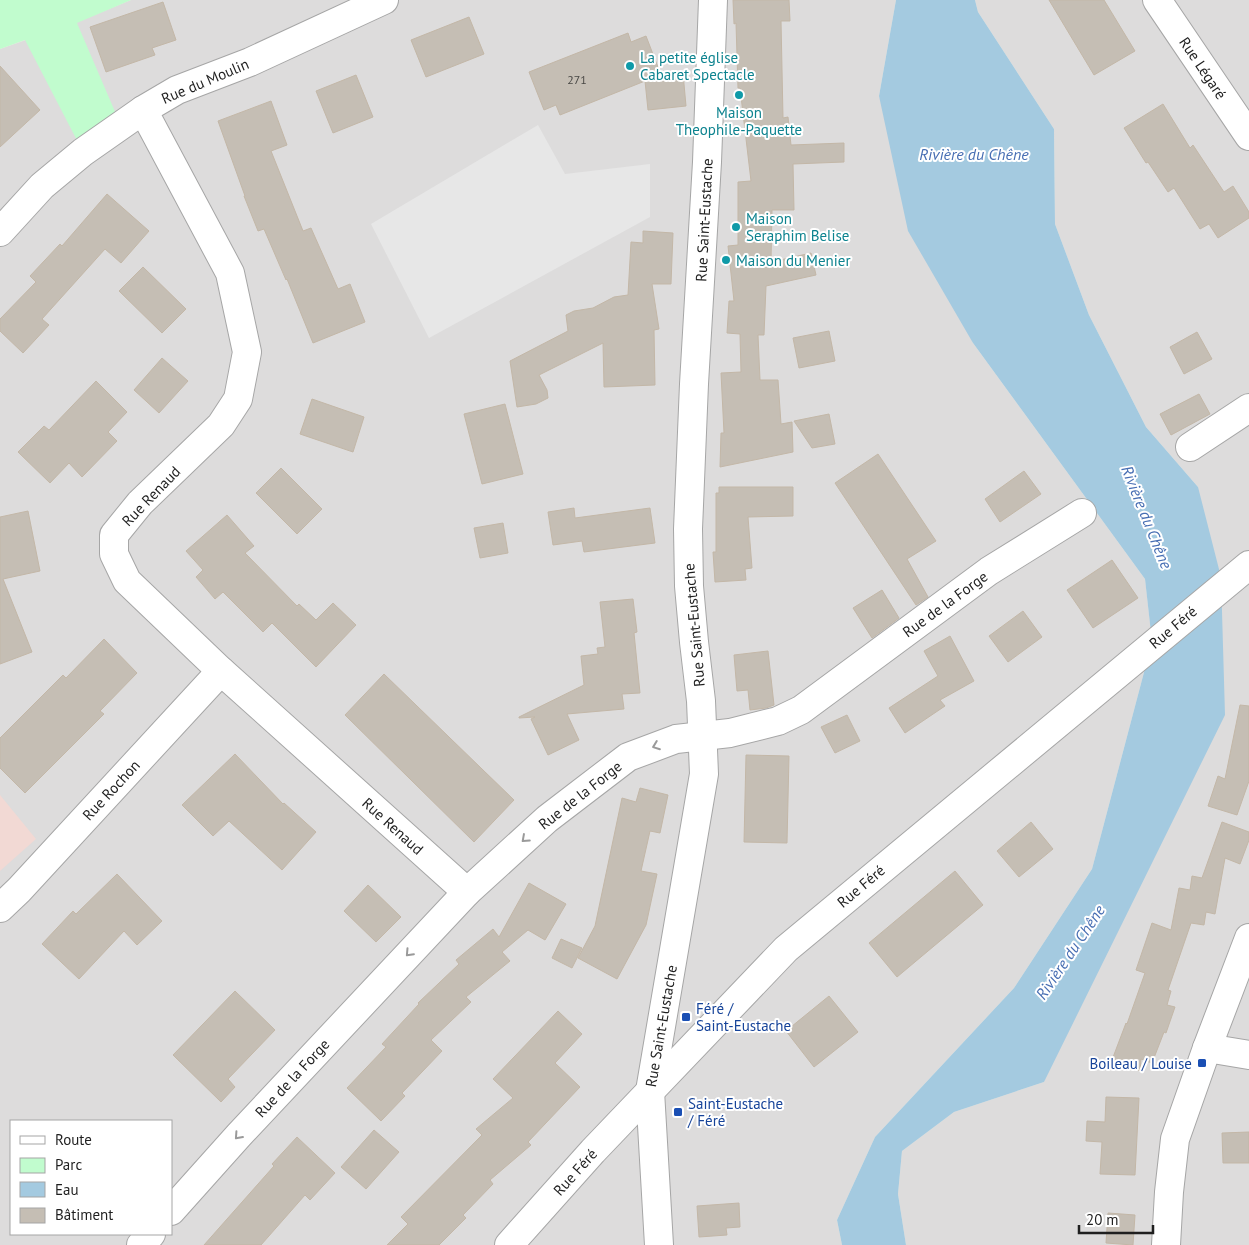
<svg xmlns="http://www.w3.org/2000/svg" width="1249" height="1245" font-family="'PT Sans',sans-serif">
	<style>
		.residential { fill: #dddcdc; fill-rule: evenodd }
		.commercial { fill: #f2d9d4 }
		.park { fill: #c1fcce }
		.parking { fill: #e7e7e7 }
		.water { fill: #a4cae0 }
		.building { fill: #c5beb4; stroke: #c3b7a7 }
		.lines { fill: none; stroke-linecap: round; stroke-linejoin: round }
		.minor-casing { stroke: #a6a6a6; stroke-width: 30 }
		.minor { stroke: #fff; stroke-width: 28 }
		.oneway { stroke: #9a9a9a }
		.culture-dot { fill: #0f9aa8; stroke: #fff; stroke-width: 2 }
		.transit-dot { fill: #1a4fb4; stroke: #fff; stroke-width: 2 }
		.labels { text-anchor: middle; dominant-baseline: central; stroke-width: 4; stroke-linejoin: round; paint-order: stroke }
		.number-label { font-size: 12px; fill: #484744 }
		.culture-label { font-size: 15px; fill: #0d838f; stroke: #fff; text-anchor: start }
		.street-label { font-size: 15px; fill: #1f1f1f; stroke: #fff }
		.transit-label { font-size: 15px; fill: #164399; stroke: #fff; text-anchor: start }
		.water-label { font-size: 16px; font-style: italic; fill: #476eb3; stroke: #fff }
	</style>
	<rect width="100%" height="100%" fill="#f0eee5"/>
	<g class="residential">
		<path d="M131,0H896L879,96L973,343L1145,579L1152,642L1092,869L1014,988L875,1137L837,1220L842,1245H0V49L77,22ZM11,1121H171V1234H11Z"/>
		<polygon points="975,0 1249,0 1249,1245 906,1245 898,1194 902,1151 954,1112 1044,1082 1198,487 1146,427 1089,315 1055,224 1054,129 978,12"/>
	</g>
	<polygon class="commercial" points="0,795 36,839 0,871"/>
	<polygon class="park" points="0,0 131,0 77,23 116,114 83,152 25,40 0,49"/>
	<polygon class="parking" points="538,125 565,174 650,164 650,217 429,338 371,224"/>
	<polygon class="water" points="896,0 975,0 978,12 1054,129 1055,224 1089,315 1146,427 1198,487 1221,577 1225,715 1044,1082 954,1112 902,1151 898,1194 906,1245 842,1245 837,1220 875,1137 1014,988 1092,869 1152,642 1145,579 973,343 908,231 879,96"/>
	<g class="building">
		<polygon points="733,0 789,0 790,21 781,21 783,118 788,117 791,145 844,143 844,162 793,164 794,210 772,210 771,262 811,253 816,275 766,286 764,335 758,335 760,380 778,380 781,424 792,422 793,452 720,467 721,433 724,433 721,373 741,372 740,334 727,333 729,301 734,301 728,246 738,245 738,182 751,181 740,88 738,88 736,23 734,24"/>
		<polygon points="1049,0 1104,0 1135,51 1094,75"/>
		<polygon points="163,2 176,40 152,48 155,55 106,72 90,27"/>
		<polygon points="469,17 484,54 426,77 411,40"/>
		<polygon points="628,33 631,42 646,36 661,75 683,73 686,106 648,110 645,81 560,115 556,105 544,110 529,72"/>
		<polygon points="0,66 40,110 0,147"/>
		<polygon points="356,75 373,117 333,133 316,91"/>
		<polygon points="271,101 287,145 271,151 303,231 311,228 338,289 350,284 365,322 313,343 287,279 286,280 264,229 258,231 244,196 245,196 218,121"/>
		<polygon points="1163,104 1190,148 1193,145 1224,192 1233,186 1249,212 1249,218 1218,238 1209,224 1200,229 1174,188 1168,192 1148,162 1146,163 1124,128"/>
		<polygon points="107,194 149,231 121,263 105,249 42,319 49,325 23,353 0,331 0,319 36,282 30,276 60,244 62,246"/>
		<polygon points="643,231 673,233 671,284 652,284 659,329 654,330 655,385 604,387 603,343 539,375 547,390 548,398 536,404 517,407 510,361 568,331 566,315 574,311 593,308 614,297 628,295 631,242 643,243"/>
		<polygon points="143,267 186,309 162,333 119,291"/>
		<polygon points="829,331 835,361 799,368 793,338"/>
		<polygon points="1197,332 1212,359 1184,374 1170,347"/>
		<polygon points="162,358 188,381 159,413 134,390"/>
		<polygon points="96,381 127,412 108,432 117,441 82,477 69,463 50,483 18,452 44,426 49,430"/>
		<polygon points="1199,394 1210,414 1171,435 1160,414"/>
		<polygon points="312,399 364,417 353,452 300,434"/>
		<polygon points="505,404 523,474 482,484 464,414"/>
		<polygon points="829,414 835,444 812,448 794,421"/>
		<polygon points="878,454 936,541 907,559 928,597 916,605 835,483"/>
		<polygon points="281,468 322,509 297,534 256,493"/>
		<polygon points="1024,471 1041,494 1000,522 985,499"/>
		<polygon points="719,487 793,487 793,516 748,517 752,568 745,569 746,580 715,582 713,552 716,552 716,493 719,493"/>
		<polygon points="574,508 575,518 650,508 655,543 584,552 582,541 553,545 548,512"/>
		<polygon points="28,511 40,571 3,579 32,652 0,664 0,517"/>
		<polygon points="227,515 254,546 245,553 297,606 299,604 316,620 333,603 356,625 316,667 272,623 263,632 223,592 215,599 196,577 203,570 186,551"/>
		<polygon points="503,523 508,553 480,558 474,528"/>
		<polygon points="1112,560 1138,598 1093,628 1067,590"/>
		<polygon points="882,590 899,618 872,638 853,608"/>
		<polygon points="633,599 637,632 634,633 640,693 622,694 624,709 567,714 579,740 548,755 531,719 535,717 519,718 519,717 584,685 581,656 598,654 597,648 605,647 600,602"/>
		<polygon points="1023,611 1042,637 1008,662 989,636"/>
		<polygon points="950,636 974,681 940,700 945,706 905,733 889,708 938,676 924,651"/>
		<polygon points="104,639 137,673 100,711 104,714 25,793 0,768 0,738 63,675 66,678"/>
		<polygon points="768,651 774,705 766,708 750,710 748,690 737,691 734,655"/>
		<polygon points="384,674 514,800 474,842 345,715"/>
		<polygon points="1240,705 1249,706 1249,781 1237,815 1208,806 1218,776 1225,779"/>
		<polygon points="847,715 860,741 835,753 821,727"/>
		<polygon points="235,754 283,804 284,803 316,832 282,870 229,821 213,836 182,805"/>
		<polygon points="746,755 789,756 787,843 744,842"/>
		<polygon points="640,788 668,795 660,833 650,831 641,871 657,874 646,925 617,979 578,958 595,926 622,798 636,802"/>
		<polygon points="1031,822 1053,849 1019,877 997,851"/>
		<polygon points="1222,822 1249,832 1249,840 1240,864 1225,858 1215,914 1206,912 1204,925 1191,923 1168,990 1171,991 1167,1005 1175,1007 1166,1033 1164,1032 1152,1063 1141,1059 1140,1071 1112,1060 1126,1023 1127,1024 1145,973 1136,970 1152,923 1171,930 1179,888 1190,890 1192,876 1202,878"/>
		<polygon points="955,871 983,905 897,977 869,943"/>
		<polygon points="117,874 162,921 137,945 124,931 79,979 42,944 73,911 76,914"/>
		<polygon points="529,883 566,904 545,940 528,930 502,952 510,961 466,997 471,1002 431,1040 442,1051 402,1093 405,1096 381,1121 347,1088 386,1047 382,1044 419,1004 418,1003 459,964 456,960 493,929 499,937"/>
		<polygon points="368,885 401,917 376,942 344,911"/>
		<polygon points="561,939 582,948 572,968 552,958"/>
		<polygon points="235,991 275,1030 228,1079 235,1087 221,1102 173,1055"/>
		<polygon points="829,996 858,1032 814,1067 786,1031"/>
		<polygon points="558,1011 582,1034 555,1063 580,1087 528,1142 531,1145 490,1180 493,1184 463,1215 466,1218 439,1245 387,1245 408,1224 401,1217 482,1135 476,1129 513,1098 493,1079"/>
		<polygon points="1106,1097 1139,1098 1135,1175 1100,1174 1102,1142 1086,1141 1087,1121 1105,1122"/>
		<polygon points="374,1130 399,1152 366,1189 341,1167"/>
		<polygon points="1249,1132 1249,1163 1223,1163 1222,1133"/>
		<polygon points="297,1137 335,1173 310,1200 305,1195 261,1245 204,1245 274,1166 272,1164"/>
		<polygon points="739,1203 740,1227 726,1228 727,1235 699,1237 697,1206"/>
		<polygon points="1108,1213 1135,1215 1133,1245 1106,1243"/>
	</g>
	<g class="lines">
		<g class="minor-casing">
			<g id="minor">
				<polyline points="1157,0 1249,136"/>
				<polyline points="143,110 230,273 247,352 238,399 221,425 140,503 114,535 114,554 127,581 221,671 467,892"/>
				<polyline points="0,232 42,186 83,152 143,110 177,90 250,62 384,0"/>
				<polyline points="1190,447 1249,408"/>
				<polyline points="0,908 19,890 221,671"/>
				<polyline points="1207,1048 1249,1055"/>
				<polyline points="171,1211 239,1135 467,892 547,819 628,757 676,739 730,733 778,721 801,710 989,571 1082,513"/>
				<polyline points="141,1245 151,1234"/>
				<polyline points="509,1245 593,1151 786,949 1249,565"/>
				<polyline points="659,1245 650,1091 704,774 701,701 694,642 689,586 688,529 694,384 707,162 713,0"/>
				<polyline points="1166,1245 1169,1192 1175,1139 1207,1048 1249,938"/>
			</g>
		</g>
		<use href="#minor" class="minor"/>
	</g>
	<defs><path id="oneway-chevron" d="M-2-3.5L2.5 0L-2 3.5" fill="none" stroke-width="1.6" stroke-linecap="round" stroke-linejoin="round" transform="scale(1.25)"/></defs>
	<g class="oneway">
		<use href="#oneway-chevron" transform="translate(656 746) rotate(159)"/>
		<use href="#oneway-chevron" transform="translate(525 839) rotate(138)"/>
		<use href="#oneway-chevron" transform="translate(409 953) rotate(133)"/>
		<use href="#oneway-chevron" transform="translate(238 1136) rotate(132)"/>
	</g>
	<g class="culture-dot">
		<circle cx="630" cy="66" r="5"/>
		<circle cx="739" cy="95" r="5"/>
		<circle cx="736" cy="227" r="5"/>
		<circle cx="726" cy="260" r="5"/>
	</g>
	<g class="transit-dot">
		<rect x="681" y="1012" width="10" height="10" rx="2.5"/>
		<rect x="1197" y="1058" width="10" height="10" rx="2.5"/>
		<rect x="673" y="1107" width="10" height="10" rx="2.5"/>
	</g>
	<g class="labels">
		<g class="number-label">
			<text x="577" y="79">271</text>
		</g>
		<g class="culture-label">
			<text x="640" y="57">La petite église<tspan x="640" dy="17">Cabaret Spectacle</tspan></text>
			<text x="739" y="112" text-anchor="middle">Maison<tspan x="739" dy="17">Theophile-Paquette</tspan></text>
			<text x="746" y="218">Maison<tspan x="746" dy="17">Seraphim Belise</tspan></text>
			<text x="736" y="260">Maison du Menier</text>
		</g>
		<g class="street-label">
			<text transform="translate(1203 68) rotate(56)">Rue Légaré</text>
			<text transform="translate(205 81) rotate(-23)">Rue du Moulin</text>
			<text transform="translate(704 220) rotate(-87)">Rue Saint-Eustache</text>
			<text transform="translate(151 496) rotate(-46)">Rue Renaud</text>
			<text transform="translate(945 604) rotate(-36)">Rue de la Forge</text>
			<text transform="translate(694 625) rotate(-95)">Rue Saint-Eustache</text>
			<text transform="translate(1173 627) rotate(-40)">Rue Féré</text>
			<text transform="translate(111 790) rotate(-47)">Rue Rochon</text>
			<text transform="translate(580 795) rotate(-38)">Rue de la Forge</text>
			<text transform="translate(393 826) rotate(42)">Rue Renaud</text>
			<text transform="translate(861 886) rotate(-40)">Rue Féré</text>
			<text transform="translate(661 1026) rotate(-80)">Rue Saint-Eustache</text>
			<text transform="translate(292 1078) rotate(-47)">Rue de la Forge</text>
			<text transform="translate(575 1172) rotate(-48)">Rue Féré</text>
		</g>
		<g class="transit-label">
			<text x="696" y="1008">Féré /<tspan x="696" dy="17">Saint-Eustache</tspan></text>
			<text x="1192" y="1063" text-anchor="end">Boileau / Louise</text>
			<text x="688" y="1103">Saint-Eustache<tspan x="688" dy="17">/ Féré</tspan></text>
		</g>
		<g class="water-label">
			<text x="974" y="154">Rivière du Chêne</text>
			<text transform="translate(1147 517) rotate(68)">Rivière du Chêne</text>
			<text transform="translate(1070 952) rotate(-56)">Rivière du Chêne</text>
		</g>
	</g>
	<rect x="10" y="1120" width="162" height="115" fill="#ffffff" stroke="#a5a5a5"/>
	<rect x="20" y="1136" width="25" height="8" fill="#ffffff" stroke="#a5a5a5"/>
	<text x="55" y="1145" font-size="15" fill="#1f1f1f">Route</text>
	<rect x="20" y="1158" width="25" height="15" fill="#c1fcce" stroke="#a5a5a5"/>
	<text x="55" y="1170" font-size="15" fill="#1f1f1f">Parc</text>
	<rect x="20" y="1182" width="25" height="15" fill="#a4cae0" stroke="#a5a5a5"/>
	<text x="55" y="1195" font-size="15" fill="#1f1f1f">Eau</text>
	<rect x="20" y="1208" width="25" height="15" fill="#c5beb4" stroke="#a5a5a5"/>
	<text x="55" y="1220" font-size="15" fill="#1f1f1f">Bâtiment</text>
	<path d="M1079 1225v8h74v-8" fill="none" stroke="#1f1f1f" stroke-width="2.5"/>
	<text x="1086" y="1225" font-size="15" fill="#1f1f1f" stroke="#ffffff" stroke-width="4" paint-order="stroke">20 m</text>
</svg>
